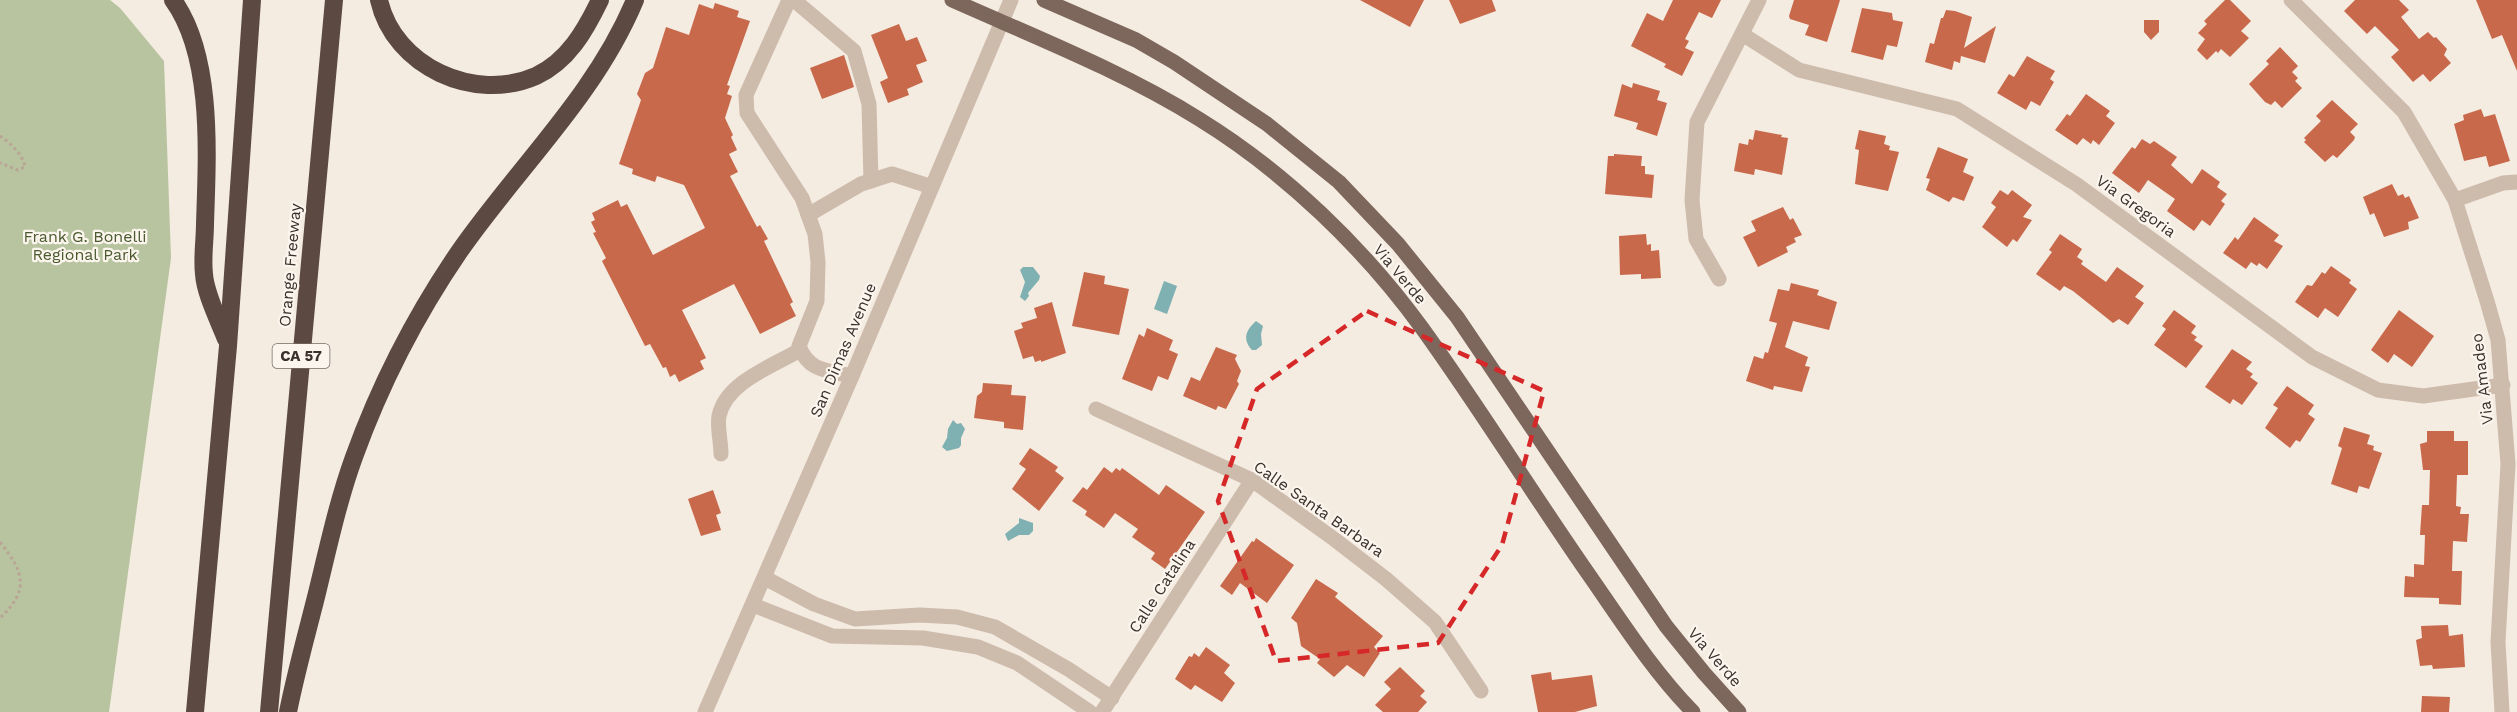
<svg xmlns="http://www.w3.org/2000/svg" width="2517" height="712" font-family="'Work Sans',sans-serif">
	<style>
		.green { fill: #b8c4a0 }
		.water { fill: #7fb0b2 }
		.building { fill: #c8694b }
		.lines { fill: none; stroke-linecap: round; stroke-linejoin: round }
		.path { stroke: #b9a596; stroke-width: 3; stroke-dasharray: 3 3; stroke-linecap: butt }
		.minor { stroke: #cdbbac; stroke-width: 15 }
		.major { stroke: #7d675c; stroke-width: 15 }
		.highway { stroke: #5c4a42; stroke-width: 18 }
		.marked { fill: none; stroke: #d62828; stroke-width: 4.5; stroke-dasharray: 12 8; stroke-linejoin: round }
		.labels { text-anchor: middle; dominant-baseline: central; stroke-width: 4.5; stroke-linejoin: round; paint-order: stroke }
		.shield { fill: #fbf5ee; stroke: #756b66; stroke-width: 1.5 }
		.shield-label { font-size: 15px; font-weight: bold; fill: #3b302b }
		.street-label { font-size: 16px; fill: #3b302b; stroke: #fbf5ee }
		.park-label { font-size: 16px; fill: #4a5a2e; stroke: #fbf5ee }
	</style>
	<rect width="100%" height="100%" fill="#f4ebe1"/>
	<polygon class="green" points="0,0 110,0 120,8 164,61 171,258 109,712 0,712"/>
	<g class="water">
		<polygon points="1023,267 1033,267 1040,276 1039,280 1028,293 1029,296 1025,301 1020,297 1025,282 1020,270"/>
		<polygon points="1164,281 1177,286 1167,314 1154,309"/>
		<path d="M1256,321L1263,326L1261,334L1262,345L1256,350H1252C1242,339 1246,330 1256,321Z"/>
		<polygon points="953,420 957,424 961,423 965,429 961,438 961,445 959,448 947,451 942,447 947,438 948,429"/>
		<polygon points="1019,518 1033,523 1033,531 1029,535 1019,535 1008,541 1005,534 1019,523"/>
	</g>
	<g class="building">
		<polygon points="1360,0 1424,0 1410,27"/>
		<polygon points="1449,0 1492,0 1496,11 1460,24"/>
		<polygon points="1673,0 1721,0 1712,18 1699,12 1685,39 1689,41 1685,48 1694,52 1682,76 1664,67 1666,64 1631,46 1647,13 1663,21"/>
		<polygon points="1794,0 1840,0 1827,42 1805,35 1809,25 1790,19 1789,16"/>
		<polygon points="2225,0 2230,0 2251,21 2241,31 2249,38 2230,57 2221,49 2218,53 2216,51 2207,60 2197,50 2205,39 2198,33 2207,24 2204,21"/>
		<polygon points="2355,0 2399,0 2409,10 2401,17 2419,39 2428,32 2434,38 2436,37 2447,49 2444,55 2451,63 2430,82 2423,74 2413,82 2391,57 2399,50 2375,26 2367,34 2344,11"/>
		<polygon points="2476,0 2517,0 2517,71 2502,35 2492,39"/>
		<polygon points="715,3 739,11 737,17 750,21 727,85 730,86 727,94 732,96 725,118 733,135 731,137 737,150 729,154 738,172 730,176 757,227 760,225 768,239 764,241 793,302 790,304 796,316 760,334 734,284 682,310 706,358 700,361 704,369 679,382 675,374 670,377 666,367 663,368 650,344 645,346 602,261 606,258 593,233 596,232 591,222 595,220 592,213 618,200 621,207 627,204 653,255 705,228 684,185 657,176 655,182 632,174 633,169 619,164 641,100 637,94 645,73 653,68 666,27 689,35 699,4 713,9"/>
		<polygon points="1862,8 1892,13 1893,20 1903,22 1897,47 1887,45 1883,60 1851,52"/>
		<polygon points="1946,10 1955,11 1972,17 1964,48 1996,26 1985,63 1961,56 1960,63 1954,61 1952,70 1925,62 1930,43 1934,44 1941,18 1943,18"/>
		<polygon points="2144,20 2159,20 2159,32 2151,40 2144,32"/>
		<polygon points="899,24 906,41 917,37 927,61 916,65 923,82 907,89 909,95 888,103 880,82 888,78 871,35"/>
		<polygon points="2280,47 2298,66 2292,72 2298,78 2295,81 2302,88 2282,108 2275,101 2271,105 2265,102 2249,84 2269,64 2266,61"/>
		<polygon points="844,55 854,87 822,99 810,68"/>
		<polygon points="2027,56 2055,71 2050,79 2054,82 2040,106 2031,101 2026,110 1997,93 2009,74 2014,77"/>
		<polygon points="1633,83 1660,91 1657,100 1667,103 1657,136 1636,129 1638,123 1614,116 1622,84 1632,88"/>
		<polygon points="2086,94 2110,111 2106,116 2115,123 2099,145 2093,140 2091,144 2083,138 2077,145 2055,130 2067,114 2070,116"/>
		<polygon points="2332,100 2358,124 2350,132 2355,137 2354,140 2337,158 2333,155 2325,162 2304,142 2306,140 2304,138 2321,121 2316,116"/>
		<polygon points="2481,109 2484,117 2495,114 2510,161 2489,167 2486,156 2464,161 2454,124 2464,120 2463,115"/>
		<polygon points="1755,130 1782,135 1781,137 1788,138 1782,175 1755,169 1754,175 1734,171 1739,143 1748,145 1749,139 1753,140"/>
		<polygon points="1859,130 1886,136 1884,144 1890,146 1889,150 1899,152 1888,191 1855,184 1859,150 1855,149"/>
		<polygon points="2142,139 2150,144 2154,141 2177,157 2171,165 2192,184 2202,169 2220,182 2217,187 2227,194 2221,201 2225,204 2210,226 2202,220 2194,231 2167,211 2175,199 2148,180 2139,193 2112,173 2132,147 2135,149"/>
		<polygon points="1938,147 1968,159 1963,172 1974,177 1964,201 1953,197 1949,202 1926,190 1930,179 1926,178"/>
		<polygon points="1614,154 1642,156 1641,166 1645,166 1645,174 1654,175 1652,198 1605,194 1608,156 1614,156"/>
		<polygon points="2392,184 2398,196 2403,194 2405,198 2409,196 2419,218 2408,222 2409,229 2384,237 2374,213 2370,215 2363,197"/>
		<polygon points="2000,190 2008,195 2012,190 2032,205 2023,217 2032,220 2017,242 2013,239 2007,247 1982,227 1996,207 1991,203"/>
		<polygon points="1783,207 1790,220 1793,218 1802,235 1794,238 1796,242 1786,247 1788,252 1758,267 1743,237 1756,231 1751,221"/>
		<polygon points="2254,217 2279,235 2274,241 2283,246 2267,269 2259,263 2257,266 2251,262 2246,269 2223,253 2235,237 2238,240"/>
		<polygon points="1646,234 1647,245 1651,244 1651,251 1659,250 1661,278 1641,279 1641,274 1620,275 1619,236"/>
		<polygon points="2060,234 2082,249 2077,257 2083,261 2081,264 2106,282 2117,267 2144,286 2135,297 2144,303 2128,325 2119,319 2113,323 2073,291 2064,286 2060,291 2036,274 2052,252 2049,250"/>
		<polygon points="2331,266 2351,280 2349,283 2357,289 2338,317 2325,308 2318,318 2295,302 2307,285 2312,286 2322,272 2325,274"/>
		<polygon points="1084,272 1105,276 1104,284 1129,289 1119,335 1072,326"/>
		<polygon points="1791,283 1819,290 1817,295 1837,302 1829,330 1793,321 1785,347 1808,357 1805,366 1810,367 1802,392 1774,386 1773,390 1746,381 1754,356 1763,359 1765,352 1768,353 1777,323 1769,321 1778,289 1789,291"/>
		<polygon points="1052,302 1066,353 1041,362 1041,360 1035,362 1033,356 1023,359 1014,331 1023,328 1021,323 1037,318 1034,308"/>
		<polygon points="2174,310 2196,326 2191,333 2197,337 2194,340 2203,346 2186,368 2154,345 2166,329 2162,326"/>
		<polygon points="2399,310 2434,336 2412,367 2394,354 2388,363 2371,350"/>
		<polygon points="1147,328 1173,340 1169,350 1178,354 1168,380 1158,376 1152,391 1122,379 1139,334 1144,337"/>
		<polygon points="1216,347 1237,355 1235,359 1241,371 1237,381 1239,384 1226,409 1218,406 1216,410 1183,396 1191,377 1200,381"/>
		<polygon points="2232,349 2252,362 2246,369 2253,374 2250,377 2258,383 2242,405 2233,399 2230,404 2205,387"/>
		<polygon points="983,383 1012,385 1011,395 1026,396 1023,430 1004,428 1004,422 974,418 977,396 982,392"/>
		<polygon points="2287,386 2314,405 2308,414 2315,419 2300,442 2296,440 2290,448 2265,428 2278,408 2273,405"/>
		<polygon points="2344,427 2370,435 2367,444 2374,446 2373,450 2382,453 2369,489 2359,486 2357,493 2331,484 2342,448 2338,446"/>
		<polygon points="2427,431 2454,431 2454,441 2468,441 2468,475 2457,475 2456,506 2461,507 2460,514 2469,514 2467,542 2453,541 2452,571 2462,571 2461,605 2439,604 2439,598 2404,597 2405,576 2414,577 2414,564 2424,565 2425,535 2420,535 2422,505 2429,505 2430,470 2423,470 2420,444 2427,442"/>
		<polygon points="1030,448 1058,467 1055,471 1064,478 1039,511 1012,489 1026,469 1019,464"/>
		<polygon points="1104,467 1112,473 1116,468 1120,471 1122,468 1159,495 1166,485 1205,512 1165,569 1151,559 1155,553 1132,537 1138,529 1115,513 1104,528 1085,515 1087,511 1072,501 1083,487 1087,490"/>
		<polygon points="713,490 721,513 716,515 721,530 701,536 688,499"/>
		<polygon points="1256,538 1294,565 1267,603 1240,583 1232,595 1220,586 1252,541 1254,542"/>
		<polygon points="1316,579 1338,593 1335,597 1383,636 1374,647 1380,653 1364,677 1347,665 1334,677 1317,663 1320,659 1301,646 1297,623 1291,618"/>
		<polygon points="2448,625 2449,636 2463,634 2465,667 2433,669 2432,665 2420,666 2416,640 2422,638 2421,626"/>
		<polygon points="1206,647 1230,665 1224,673 1235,683 1222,702 1195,685 1191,690 1175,679 1189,656 1192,657 1194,653 1199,657"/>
		<polygon points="1400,667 1425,691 1420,696 1427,702 1418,712 1383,712 1375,705 1391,689 1384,682"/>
		<polygon points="1551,672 1552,680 1592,675 1597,706 1575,712 1538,712 1531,675"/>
		<polygon points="2422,696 2450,697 2449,712 2421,712"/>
	</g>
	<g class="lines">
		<g class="path">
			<path d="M0,136C10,143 23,154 25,167L18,170L0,163"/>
			<path d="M0,542C24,572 30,590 0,618"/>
		</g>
		<g class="minor">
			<path d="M789,0L746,95L747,113L802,198L815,234L818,262L817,301L799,346C809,372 827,370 852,376"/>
			<polyline points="794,0 854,51 869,104 871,181"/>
			<polyline points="2291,0 2404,112 2455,200 2487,301 2498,340 2508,464 2498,642 2502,712"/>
			<polyline points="1742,34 1799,70 1957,109 2076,184 2312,357 2378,390 2423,396 2503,385"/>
			<polyline points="2455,200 2503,183 2517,182"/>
			<polyline points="808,215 861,184 892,174 932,187"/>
			<polyline points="1719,279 1696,239 1692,200 1697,122 1759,0"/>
			<polyline points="1096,409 1252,480 1334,539 1386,579 1435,622 1481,691"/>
			<path d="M721,454C721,442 717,427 719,416C726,382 773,366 800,350"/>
			<polyline points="765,578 814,604 855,619 919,615 957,617 995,627 1068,669 1112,698"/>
			<polyline points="753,605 832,636 923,638 978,647 1017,663 1090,712"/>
			<polyline points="705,712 852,376 1011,0"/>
			<polyline points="1102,712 1252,480"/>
		</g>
		<g class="major">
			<path d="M952,0C1035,37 1122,71 1199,119C1285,172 1363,247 1422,328C1482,411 1535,498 1594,582C1625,627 1655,673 1693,712"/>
			<polyline points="1044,0 1136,40 1174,62 1267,124 1339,182 1398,244 1457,317 1666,626 1704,673 1739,712"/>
		</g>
		<g class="highway">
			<path d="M173,0C214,57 207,157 205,224C205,240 202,258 204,274C205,293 219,321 226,339"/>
			<path d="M379,0C394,67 475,103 536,76C568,61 585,31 600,0"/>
			<polyline points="195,712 228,346 252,0"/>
			<polyline points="269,712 334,0"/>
			<path d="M288,712C296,672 307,633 317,593C328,548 338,501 354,457C380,385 416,315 459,252C518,167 595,96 635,0"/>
		</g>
	</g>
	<path class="marked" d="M1367,311L1544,391L1502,545L1438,643L1276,661L1218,501L1257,389Z"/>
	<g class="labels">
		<rect class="shield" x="272.5" y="344" width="57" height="24" rx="4.5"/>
		<g class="shield-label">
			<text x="301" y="356">CA 57</text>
		</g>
		<g class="street-label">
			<text transform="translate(2136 206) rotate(36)">Via Gregoria</text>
			<text transform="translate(290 265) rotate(-85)">Orange Freeway</text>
			<text transform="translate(1400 274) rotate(50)">Via Verde</text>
			<text transform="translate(843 350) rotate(-67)">San Dimas Avenue</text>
			<text transform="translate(2482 379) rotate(-97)">Via Amadeo</text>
			<text transform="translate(1319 509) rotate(35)">Calle Santa Barbara</text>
			<text transform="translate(1162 586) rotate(-57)">Calle Catalina</text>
			<text transform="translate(1715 657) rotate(49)">Via Verde</text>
		</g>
		<g class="park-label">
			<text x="85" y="236">Frank G. Bonelli<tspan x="85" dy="18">Regional Park</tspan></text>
		</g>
	</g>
</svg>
